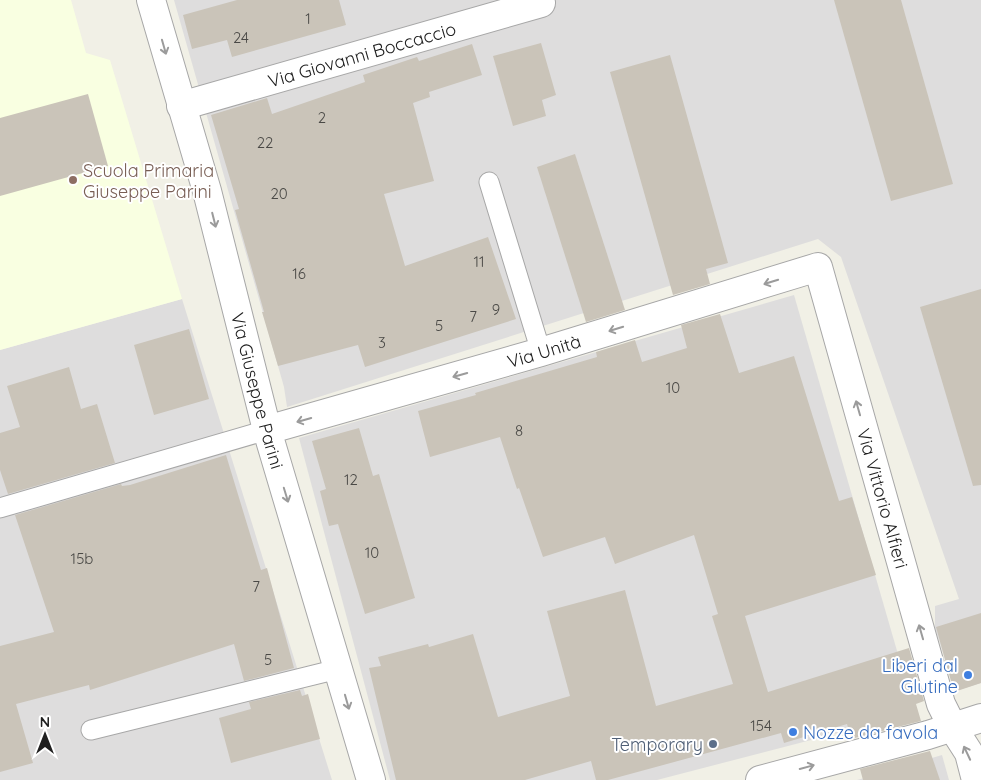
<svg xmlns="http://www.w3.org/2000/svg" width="981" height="780" font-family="Quicksand,sans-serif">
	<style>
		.residential { fill: #dedddd }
		.education { fill: #f9ffe1 }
		.building { fill: #cac4b9 }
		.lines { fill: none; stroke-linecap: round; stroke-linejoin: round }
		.service-casing { stroke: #a7a7a7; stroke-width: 21 }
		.minor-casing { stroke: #a7a7a7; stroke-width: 30 }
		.service { stroke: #fff; stroke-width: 19 }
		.minor { stroke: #fff; stroke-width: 28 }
		.oneway { stroke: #9b9b9b }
		.education-dot { fill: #8d6e63; stroke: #fff; stroke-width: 2 }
		.shop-dot { fill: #3f7fe0; stroke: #fff; stroke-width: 2 }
		.service-dot { fill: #5c6f8a; stroke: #fff; stroke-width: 2 }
		.labels { text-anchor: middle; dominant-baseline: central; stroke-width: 4; stroke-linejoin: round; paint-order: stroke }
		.number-label { font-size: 15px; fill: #4a4946 }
		.street-label { font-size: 18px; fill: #202020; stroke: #fff }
		.education-label { font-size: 18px; fill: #785e54; stroke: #fff; text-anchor: start }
		.shop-label { font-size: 18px; fill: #366cbe; stroke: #fff; text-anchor: end }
		.service-label { font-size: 18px; fill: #4e5e75; stroke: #fff; text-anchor: end }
	</style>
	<rect width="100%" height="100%" fill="#f1f0e6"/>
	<g class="residential">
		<polygon points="174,0 981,0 981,683 955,691 935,628 935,606 959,599 841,257 818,239 287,407 284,387"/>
		<polygon points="794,295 915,713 657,780 390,780 299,438"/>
		<polygon points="182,299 332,780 0,780 0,350"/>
		<polygon points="942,755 949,780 857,780 868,777"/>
	</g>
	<polygon class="education" points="0,0 71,0 86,53 110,60 182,299 0,350"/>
	<g class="building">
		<polygon points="237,0 339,0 346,25 232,57 227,40 192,49 183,15"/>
		<polygon points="834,0 901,0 953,184 891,201"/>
		<polygon points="541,43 556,95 542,100 546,116 513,126 493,56"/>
		<polygon points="472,44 482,75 429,92 430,97 413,103 434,181 384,194 405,266 488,237 516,319 365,367 358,345 278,366 262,312 264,312 235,210 239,209 211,115 267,98 272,114 365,82 363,75 417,57 419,61"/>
		<polygon points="670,55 728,263 706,269 710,284 673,295 610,72"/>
		<polygon points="88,94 108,166 0,196 0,118"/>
		<polygon points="575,154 625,310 586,322 537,167"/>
		<polygon points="981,289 981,485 973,486 920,307"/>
		<polygon points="720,314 739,373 794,356 839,501 852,497 876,575 745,616 768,692 909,648 924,701 916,704 921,721 851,739 847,724 784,743 781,733 608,780 596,780 591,761 525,780 396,780 369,668 381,666 378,657 428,644 429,647 473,634 498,717 570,696 547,611 625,590 656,706 733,684 712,616 718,614 694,535 615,564 605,537 543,557 519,488 517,489 500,437 430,457 418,411 476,395 475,393 597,357 596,352 635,340 642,362 687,348 681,325"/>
		<polygon points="189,329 209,399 154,415 134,345"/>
		<polygon points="69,367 81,409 97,404 115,463 8,494 0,470 0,433 20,427 7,386"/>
		<polygon points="359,428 373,476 379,474 415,598 365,614 338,524 329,526 320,491 326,489 312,441"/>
		<polygon points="226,455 261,570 267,568 294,668 244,681 234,644 90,690 89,685 16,704 33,763 0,772 0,646 54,632 15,515 121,484 122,486 130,485"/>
		<polygon points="981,613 981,683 954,692 936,627"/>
		<polygon points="300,690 302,696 308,694 320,739 231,763 219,718 251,709 249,702"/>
		<polygon points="930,751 940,780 863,780 860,769"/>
	</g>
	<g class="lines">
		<g class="service-casing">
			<g id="service">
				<polyline points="489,182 541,352"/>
				<polyline points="0,508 267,430"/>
				<polyline points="91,730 338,669"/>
			</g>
		</g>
		<g class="minor-casing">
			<g id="minor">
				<path id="s1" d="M151,0L207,191L267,430L371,780"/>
				<path id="s2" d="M181,106L541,3"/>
				<path id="s3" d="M267,430L541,352L818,267L941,704L953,728L969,753L976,780"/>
				<polyline points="760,780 928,735 981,718"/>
			</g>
		</g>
		<use href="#service" class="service"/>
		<use href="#minor" class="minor"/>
	</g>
	<defs><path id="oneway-shaft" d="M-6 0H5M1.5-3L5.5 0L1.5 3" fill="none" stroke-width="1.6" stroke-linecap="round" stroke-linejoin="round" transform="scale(1.25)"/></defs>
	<g class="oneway">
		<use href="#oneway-shaft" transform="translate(164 47) rotate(74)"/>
		<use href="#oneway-shaft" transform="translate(214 220) rotate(76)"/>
		<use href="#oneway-shaft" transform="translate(771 282) rotate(163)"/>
		<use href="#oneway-shaft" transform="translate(616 329) rotate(163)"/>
		<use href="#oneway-shaft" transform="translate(460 375) rotate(164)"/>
		<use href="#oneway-shaft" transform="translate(858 408) rotate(-106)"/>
		<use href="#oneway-shaft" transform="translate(304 420) rotate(164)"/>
		<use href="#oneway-shaft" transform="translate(286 495) rotate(73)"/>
		<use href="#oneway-shaft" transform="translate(921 632) rotate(-106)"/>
		<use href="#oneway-shaft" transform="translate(347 702) rotate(74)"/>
		<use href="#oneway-shaft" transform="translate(967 753) rotate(-115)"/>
		<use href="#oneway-shaft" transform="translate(807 767) rotate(-15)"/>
	</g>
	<circle class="education-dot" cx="73" cy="180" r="5"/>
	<g class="shop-dot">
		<circle cx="968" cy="675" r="5"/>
		<circle cx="793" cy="732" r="5"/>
	</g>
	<circle class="service-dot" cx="713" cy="744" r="5"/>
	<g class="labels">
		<g class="number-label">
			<text x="308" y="18">1</text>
			<text x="241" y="37">24</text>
			<text x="322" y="117">2</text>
			<text x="265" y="142">22</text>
			<text x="279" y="193">20</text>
			<text x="479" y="261">11</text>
			<text x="299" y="273">16</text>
			<text x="496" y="309">9</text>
			<text x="473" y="316">7</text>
			<text x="439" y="325">5</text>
			<text x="382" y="342">3</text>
			<text x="673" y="387">10</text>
			<text x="519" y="430">8</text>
			<text x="351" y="479">12</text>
			<text x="372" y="552">10</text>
			<text x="82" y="558">15b</text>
			<text x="256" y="586">7</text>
			<text x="268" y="659">5</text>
			<text x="761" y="725">154</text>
		</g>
		<g class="street-label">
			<text stroke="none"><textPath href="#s2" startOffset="188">Via Giovanni Boccaccio</textPath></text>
			<text stroke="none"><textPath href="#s3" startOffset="288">Via Unità</textPath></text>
			<text stroke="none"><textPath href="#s1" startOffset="405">Via Giuseppe Parini</textPath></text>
			<text stroke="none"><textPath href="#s3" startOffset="815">Via Vittorio Alfieri</textPath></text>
		</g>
		<g class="education-label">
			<text x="83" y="170">Scuola Primaria<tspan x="83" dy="21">Giuseppe Parini</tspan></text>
		</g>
		<g class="shop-label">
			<text x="958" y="665">Liberi dal<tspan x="958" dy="21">Glutine</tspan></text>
			<text x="803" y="732" text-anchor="start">Nozze da favola</text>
		</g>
		<g class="service-label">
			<text x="703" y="744">Temporary</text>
		</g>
	</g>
	<g transform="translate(45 735)" stroke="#ffffff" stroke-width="4" paint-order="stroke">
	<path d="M0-4L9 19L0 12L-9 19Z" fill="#202020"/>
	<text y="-8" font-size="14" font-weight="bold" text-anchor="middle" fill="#202020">N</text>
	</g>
</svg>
